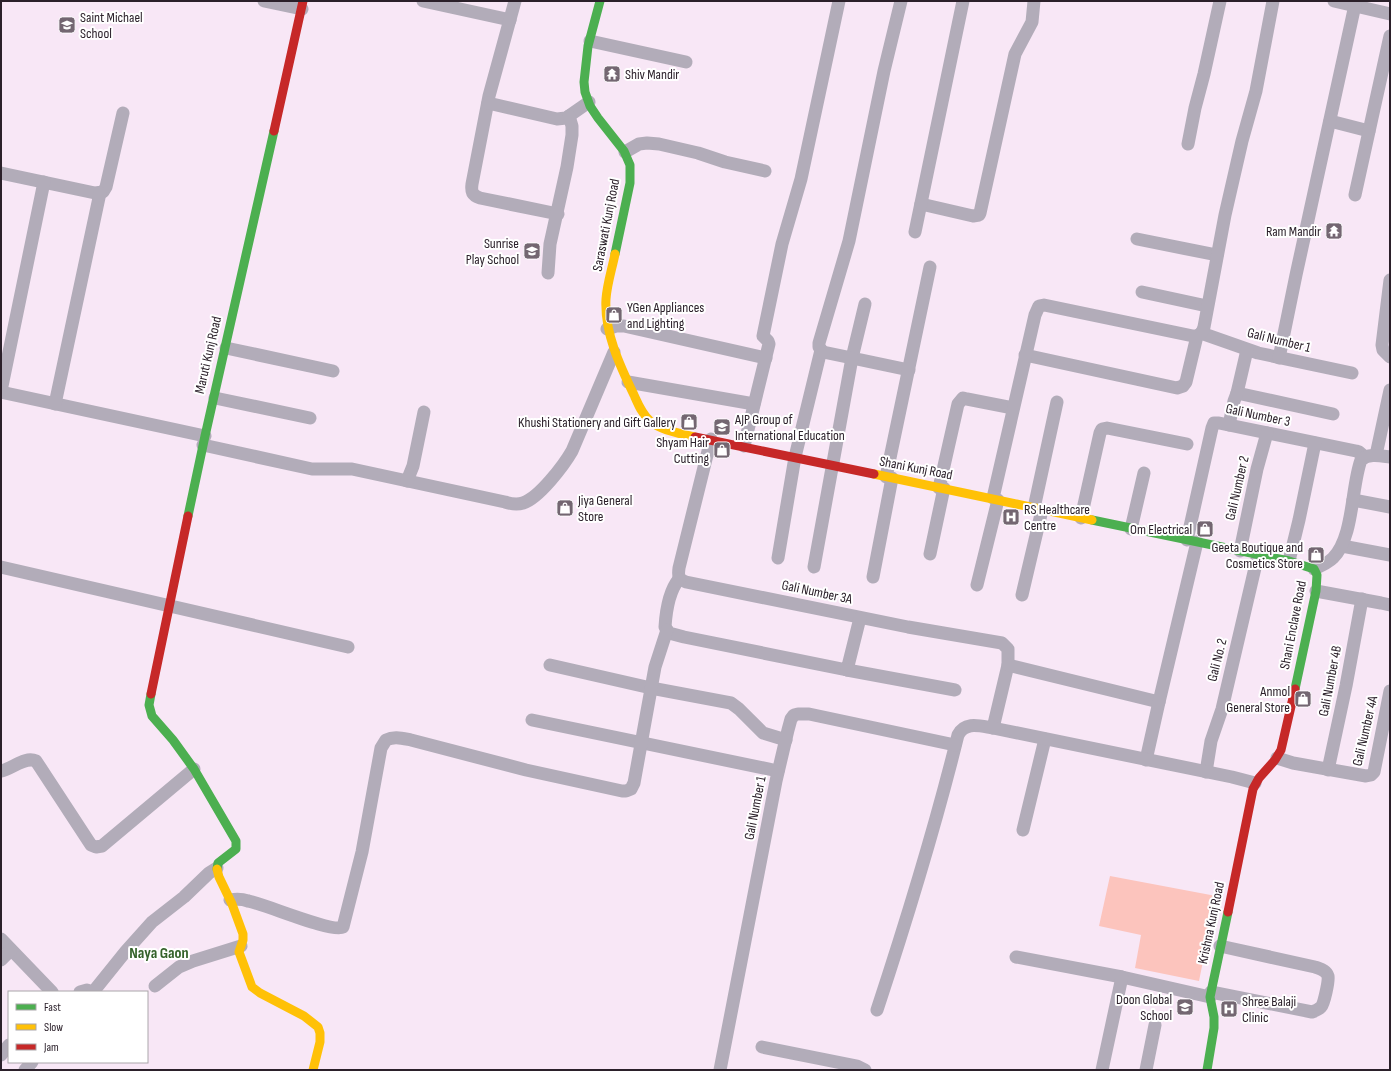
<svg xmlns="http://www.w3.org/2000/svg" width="1391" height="1071" font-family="'Sofia Sans Condensed',sans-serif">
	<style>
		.green { fill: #fcc4bd }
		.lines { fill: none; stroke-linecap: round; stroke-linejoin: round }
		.street { stroke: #b2acb9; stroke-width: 13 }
		.fast { stroke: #4caf50; stroke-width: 9 }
		.slow { stroke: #ffc107; stroke-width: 9 }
		.jam { stroke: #c62828; stroke-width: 9 }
		.labels { text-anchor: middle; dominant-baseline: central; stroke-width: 4; stroke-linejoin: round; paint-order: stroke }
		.poi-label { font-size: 14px; fill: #2b202a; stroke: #fff; text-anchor: end }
		.street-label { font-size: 14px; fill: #2b202a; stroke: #fff }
		.quarter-label { font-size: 16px; font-weight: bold; fill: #34622a; stroke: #fff }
	</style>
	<rect width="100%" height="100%" fill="#f8e7f6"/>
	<polygon class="green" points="1110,876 1216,896 1199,981 1135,968 1141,935 1099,926"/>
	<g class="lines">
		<g class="street">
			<polyline points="264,1 302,9"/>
			<polyline points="423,1 510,20"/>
			<path d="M515,1L489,96L472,184C471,192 472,195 480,198L558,214"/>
			<polyline points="1334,1 1390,14"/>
			<polyline points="590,41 686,62"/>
			<polyline points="488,103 557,119 566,118 589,102"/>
			<polyline points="1330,121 1369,131"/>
			<polyline points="1188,144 1195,108 1204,74 1220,1"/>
			<polyline points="625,152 639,144 647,143 659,144 698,153 725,162 765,171"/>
			<polyline points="1,173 95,193 103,192 106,187 123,113"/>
			<polyline points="1355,195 1390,36"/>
			<polyline points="921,204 973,216 979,215 980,213 1015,54 1032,22 1034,1"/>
			<polyline points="915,232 963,1"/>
			<polyline points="1137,239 1217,255"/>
			<polyline points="548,273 550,244 567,167 572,135 572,126 569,116"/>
			<polyline points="1390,280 1382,345 1383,350 1390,357"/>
			<polyline points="1142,292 1207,306"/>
			<polyline points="865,304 852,358 909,370"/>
			<polyline points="607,329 616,326 624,326 766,358"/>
			<polyline points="1201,333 1258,353 1352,373"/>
			<polyline points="226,348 333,371"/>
			<polyline points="1247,350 1237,393 1333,414"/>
			<polyline points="1025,355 1177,388 1183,386 1186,382 1197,336"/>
			<polyline points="1279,358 1296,275 1355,5"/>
			<polyline points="628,382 754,404"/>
			<polyline points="1,391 44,182"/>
			<polyline points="1,392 205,436"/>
			<polyline points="215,398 310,418"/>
			<polyline points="55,404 100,193"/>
			<polyline points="1229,425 1234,401 1237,393"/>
			<path d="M711,439L679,568C678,576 678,579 686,582L908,627L1002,643L1008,649V665L993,728"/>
			<path d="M203,445L312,469H352L505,502C511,504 517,505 523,503C539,498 564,465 572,451L614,352"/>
			<polyline points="744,446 769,344 768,341 763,336 764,331 782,244 801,179 839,1"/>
			<polyline points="1376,455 1390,390"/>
			<polyline points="886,477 930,267"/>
			<polyline points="407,481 413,466 424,412"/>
			<polyline points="939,488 958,404 963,398 967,399 1013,408"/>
			<path d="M993,498L1035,315L1039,306L1044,305L1193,336C1200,336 1202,333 1204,327L1225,215L1242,141L1256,91L1273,1"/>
			<polyline points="1353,500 1390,507"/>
			<polyline points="1034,508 1057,402"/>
			<polyline points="1081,518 1100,433 1102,429 1107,428 1187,444"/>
			<polyline points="1131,529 1144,473"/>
			<polyline points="1187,540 1212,428 1214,423 1219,423 1356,451 1359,452 1365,457"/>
			<polyline points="1342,546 1390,555"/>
			<polyline points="1240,551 1257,469 1267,433"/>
			<polyline points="930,554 944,488"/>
			<polyline points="778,558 795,457 821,350"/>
			<polyline points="1289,561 1299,520 1315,443"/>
			<polyline points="1,567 348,647"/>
			<polyline points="814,567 852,358 823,352 819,347 819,343 849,241 884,71 901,1"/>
			<path d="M1314,569C1321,566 1328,563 1333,558C1354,537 1351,487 1361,460C1369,453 1381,456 1390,457"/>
			<polyline points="873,577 892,478"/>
			<path d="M679,579C669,591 666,611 665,627L669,633L684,637L847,670L860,618"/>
			<polyline points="977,585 998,500"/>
			<polyline points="1316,591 1381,603 1390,605"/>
			<polyline points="1022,595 1042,510"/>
			<polyline points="550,665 651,688 731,703 739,709 763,733 786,740"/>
			<polyline points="1008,665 1159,702"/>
			<polyline points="847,670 955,690"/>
			<polyline points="532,720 778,771"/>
			<polyline points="1277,758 1293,763 1366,776 1371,775 1374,772 1390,691"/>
			<polyline points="1146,760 1159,702 1197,542"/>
			<polyline points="1328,770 1346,686 1362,599"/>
			<path d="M1,771C12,769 25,756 36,761L91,845L96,847L102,846L194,769"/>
			<polyline points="1206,772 1211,741 1222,709 1258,555"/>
			<polyline points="1023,830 1045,739"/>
			<path d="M230,900C236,899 242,899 248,901C265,904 332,933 343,927L362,852L381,748L386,740C394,736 401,738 411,740L526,770L622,791H626L631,789L634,783L655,667L667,630"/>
			<polyline points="1,939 52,992"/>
			<polyline points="1016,957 1122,977 1210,997"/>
			<polyline points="1,960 11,950"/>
			<polyline points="155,986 179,967 193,961 241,946"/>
			<polyline points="80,992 87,990 92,992"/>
			<polyline points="93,992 126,951 152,922 184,897 209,873 217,868"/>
			<path d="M1211,992L1312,1012C1315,1011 1318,1010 1321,1007C1324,1004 1329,981 1328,976C1326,970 1320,969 1315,967L1220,946"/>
			<path d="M877,1010C907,919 935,828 958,735C965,721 980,726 993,728L1232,777L1255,783"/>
			<polyline points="762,1047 857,1066 865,1070"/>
			<polyline points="1,1055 9,1045"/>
			<polyline points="25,1070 32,1062"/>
			<polyline points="720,1070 776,781 788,730 791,719 794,715 798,714 809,714 955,745"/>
			<polyline points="1102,1070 1122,977"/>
			<polyline points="1146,1070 1155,1025"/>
		</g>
		<g class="fast">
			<polyline points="600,1 588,46 584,82 585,92 590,106 598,118 624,151 630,165 630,183 615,254"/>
			<polyline points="188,516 205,436 274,131"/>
			<polyline points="1092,520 1289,561 1314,569 1317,575 1316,591 1295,689"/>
			<polyline points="151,694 149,705 152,716 173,740 194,769 236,841 236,849 218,863 217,869"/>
			<polyline points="1207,1070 1214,1028 1214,1017 1210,997 1228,912"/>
		</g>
		<g class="slow">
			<path d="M615,254C612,269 607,284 606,299C604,332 620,366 634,395C638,404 642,414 650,421C662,431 680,433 695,437"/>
			<polyline points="874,474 1092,520"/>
			<polyline points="217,869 219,877 232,904 243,934 243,940 239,952 252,987 260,993 304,1016 318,1027 320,1033 320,1042 313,1070"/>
		</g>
		<g class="jam">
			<polyline points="274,131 303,1"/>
			<polyline points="695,437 874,474"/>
			<polyline points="151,694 188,516"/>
			<polyline points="1228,912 1253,789 1259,778 1275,760 1281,750 1295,689"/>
		</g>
	</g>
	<defs>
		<g id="school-square" transform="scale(0.9)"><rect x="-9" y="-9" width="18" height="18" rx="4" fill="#736671" stroke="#fff"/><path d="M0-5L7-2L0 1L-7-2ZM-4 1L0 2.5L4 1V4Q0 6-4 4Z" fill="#fff"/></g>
		<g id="temple-square" transform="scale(0.9)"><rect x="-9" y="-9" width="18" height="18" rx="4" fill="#736671" stroke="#fff"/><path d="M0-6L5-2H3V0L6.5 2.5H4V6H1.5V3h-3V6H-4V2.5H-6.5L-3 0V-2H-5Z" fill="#fff"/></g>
		<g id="shop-square" transform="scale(0.9)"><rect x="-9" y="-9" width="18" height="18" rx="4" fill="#736671" stroke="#fff"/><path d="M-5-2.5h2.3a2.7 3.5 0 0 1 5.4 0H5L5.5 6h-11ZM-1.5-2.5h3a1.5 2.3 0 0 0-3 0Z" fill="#fff"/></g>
		<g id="hospital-square" transform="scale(0.9)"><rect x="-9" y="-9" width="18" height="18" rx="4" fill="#736671" stroke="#fff"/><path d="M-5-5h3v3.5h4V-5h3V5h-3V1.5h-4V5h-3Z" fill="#fff"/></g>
	</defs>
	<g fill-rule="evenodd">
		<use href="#school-square" x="67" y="25"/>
		<use href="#temple-square" x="612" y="74"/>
		<use href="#temple-square" x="1334" y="231"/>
		<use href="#school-square" x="532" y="251"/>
		<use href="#shop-square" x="614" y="315"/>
		<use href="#shop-square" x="689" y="422"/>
		<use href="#school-square" x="722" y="427"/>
		<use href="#shop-square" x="722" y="450"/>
		<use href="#shop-square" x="565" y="508"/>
		<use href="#hospital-square" x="1011" y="517"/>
		<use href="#shop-square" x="1205" y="529"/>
		<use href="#shop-square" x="1316" y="555"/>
		<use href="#shop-square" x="1303" y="699"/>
		<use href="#school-square" x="1185" y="1007"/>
		<use href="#hospital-square" x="1229" y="1009"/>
	</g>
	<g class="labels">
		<g class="poi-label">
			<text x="80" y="17" text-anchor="start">Saint Michael<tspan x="80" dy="16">School</tspan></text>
			<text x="625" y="74" text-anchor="start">Shiv Mandir</text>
			<text x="1321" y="231">Ram Mandir</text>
			<text x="519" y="243">Sunrise<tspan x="519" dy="16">Play School</tspan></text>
			<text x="627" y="307" text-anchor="start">YGen Appliances<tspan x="627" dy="16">and Lighting</tspan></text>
			<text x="735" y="419" text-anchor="start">AJP Group of<tspan x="735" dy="16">International Education</tspan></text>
			<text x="676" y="422">Khushi Stationery and Gift Gallery</text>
			<text x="709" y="442">Shyam Hair<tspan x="709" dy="16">Cutting</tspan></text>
			<text x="578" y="500" text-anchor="start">Jiya General<tspan x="578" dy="16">Store</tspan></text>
			<text x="1024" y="509" text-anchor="start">RS Healthcare<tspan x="1024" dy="16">Centre</tspan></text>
			<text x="1192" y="529">Om Electrical</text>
			<text x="1303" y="547">Geeta Boutique and<tspan x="1303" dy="16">Cosmetics Store</tspan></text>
			<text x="1290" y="691">Anmol<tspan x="1290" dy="16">General Store</tspan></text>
			<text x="1172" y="999">Doon Global<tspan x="1172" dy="16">School</tspan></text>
			<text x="1242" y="1001" text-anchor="start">Shree Balaji<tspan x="1242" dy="16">Clinic</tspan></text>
		</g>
		<g class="street-label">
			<text transform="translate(606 225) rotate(-79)">Saraswati Kunj Road</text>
			<text transform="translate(1279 340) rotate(14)">Gali Number 1</text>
			<text transform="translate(208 355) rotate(-77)">Maruti Kunj Road</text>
			<text transform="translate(1258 415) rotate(12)">Gali Number 3</text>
			<text transform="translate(916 468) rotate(11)">Shani Kunj Road</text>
			<text transform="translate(1237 488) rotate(-77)">Gali Number 2</text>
			<text transform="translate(817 592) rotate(12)">Gali Number 3A</text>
			<text transform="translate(1293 625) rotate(-79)">Shani Enclave Road</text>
			<text transform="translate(1217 660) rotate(-76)">Gali No. 2</text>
			<text transform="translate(1330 681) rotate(-79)">Gali Number 4B</text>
			<text transform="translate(1365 731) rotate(-77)">Gali Number 4A</text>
			<text transform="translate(755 808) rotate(-79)">Gali Number 1</text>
			<text transform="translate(1211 923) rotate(-78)">Krishna Kunj Road</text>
		</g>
		<g class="quarter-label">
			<text x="159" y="953">Naya Gaon</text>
		</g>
	</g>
	<rect width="1391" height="1071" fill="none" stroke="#2b202a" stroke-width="4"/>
	<rect x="8" y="991" width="140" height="72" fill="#ffffff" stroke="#aaa6aa"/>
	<rect x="16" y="1004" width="20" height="6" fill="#4caf50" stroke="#aaa6aa"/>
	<text x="44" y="1011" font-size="12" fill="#2b202a">Fast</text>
	<rect x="16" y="1024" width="20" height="6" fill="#ffc107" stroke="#aaa6aa"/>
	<text x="44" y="1031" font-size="12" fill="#2b202a">Slow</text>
	<rect x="16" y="1044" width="20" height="6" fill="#c62828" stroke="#aaa6aa"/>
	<text x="44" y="1051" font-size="12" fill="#2b202a">Jam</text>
</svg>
